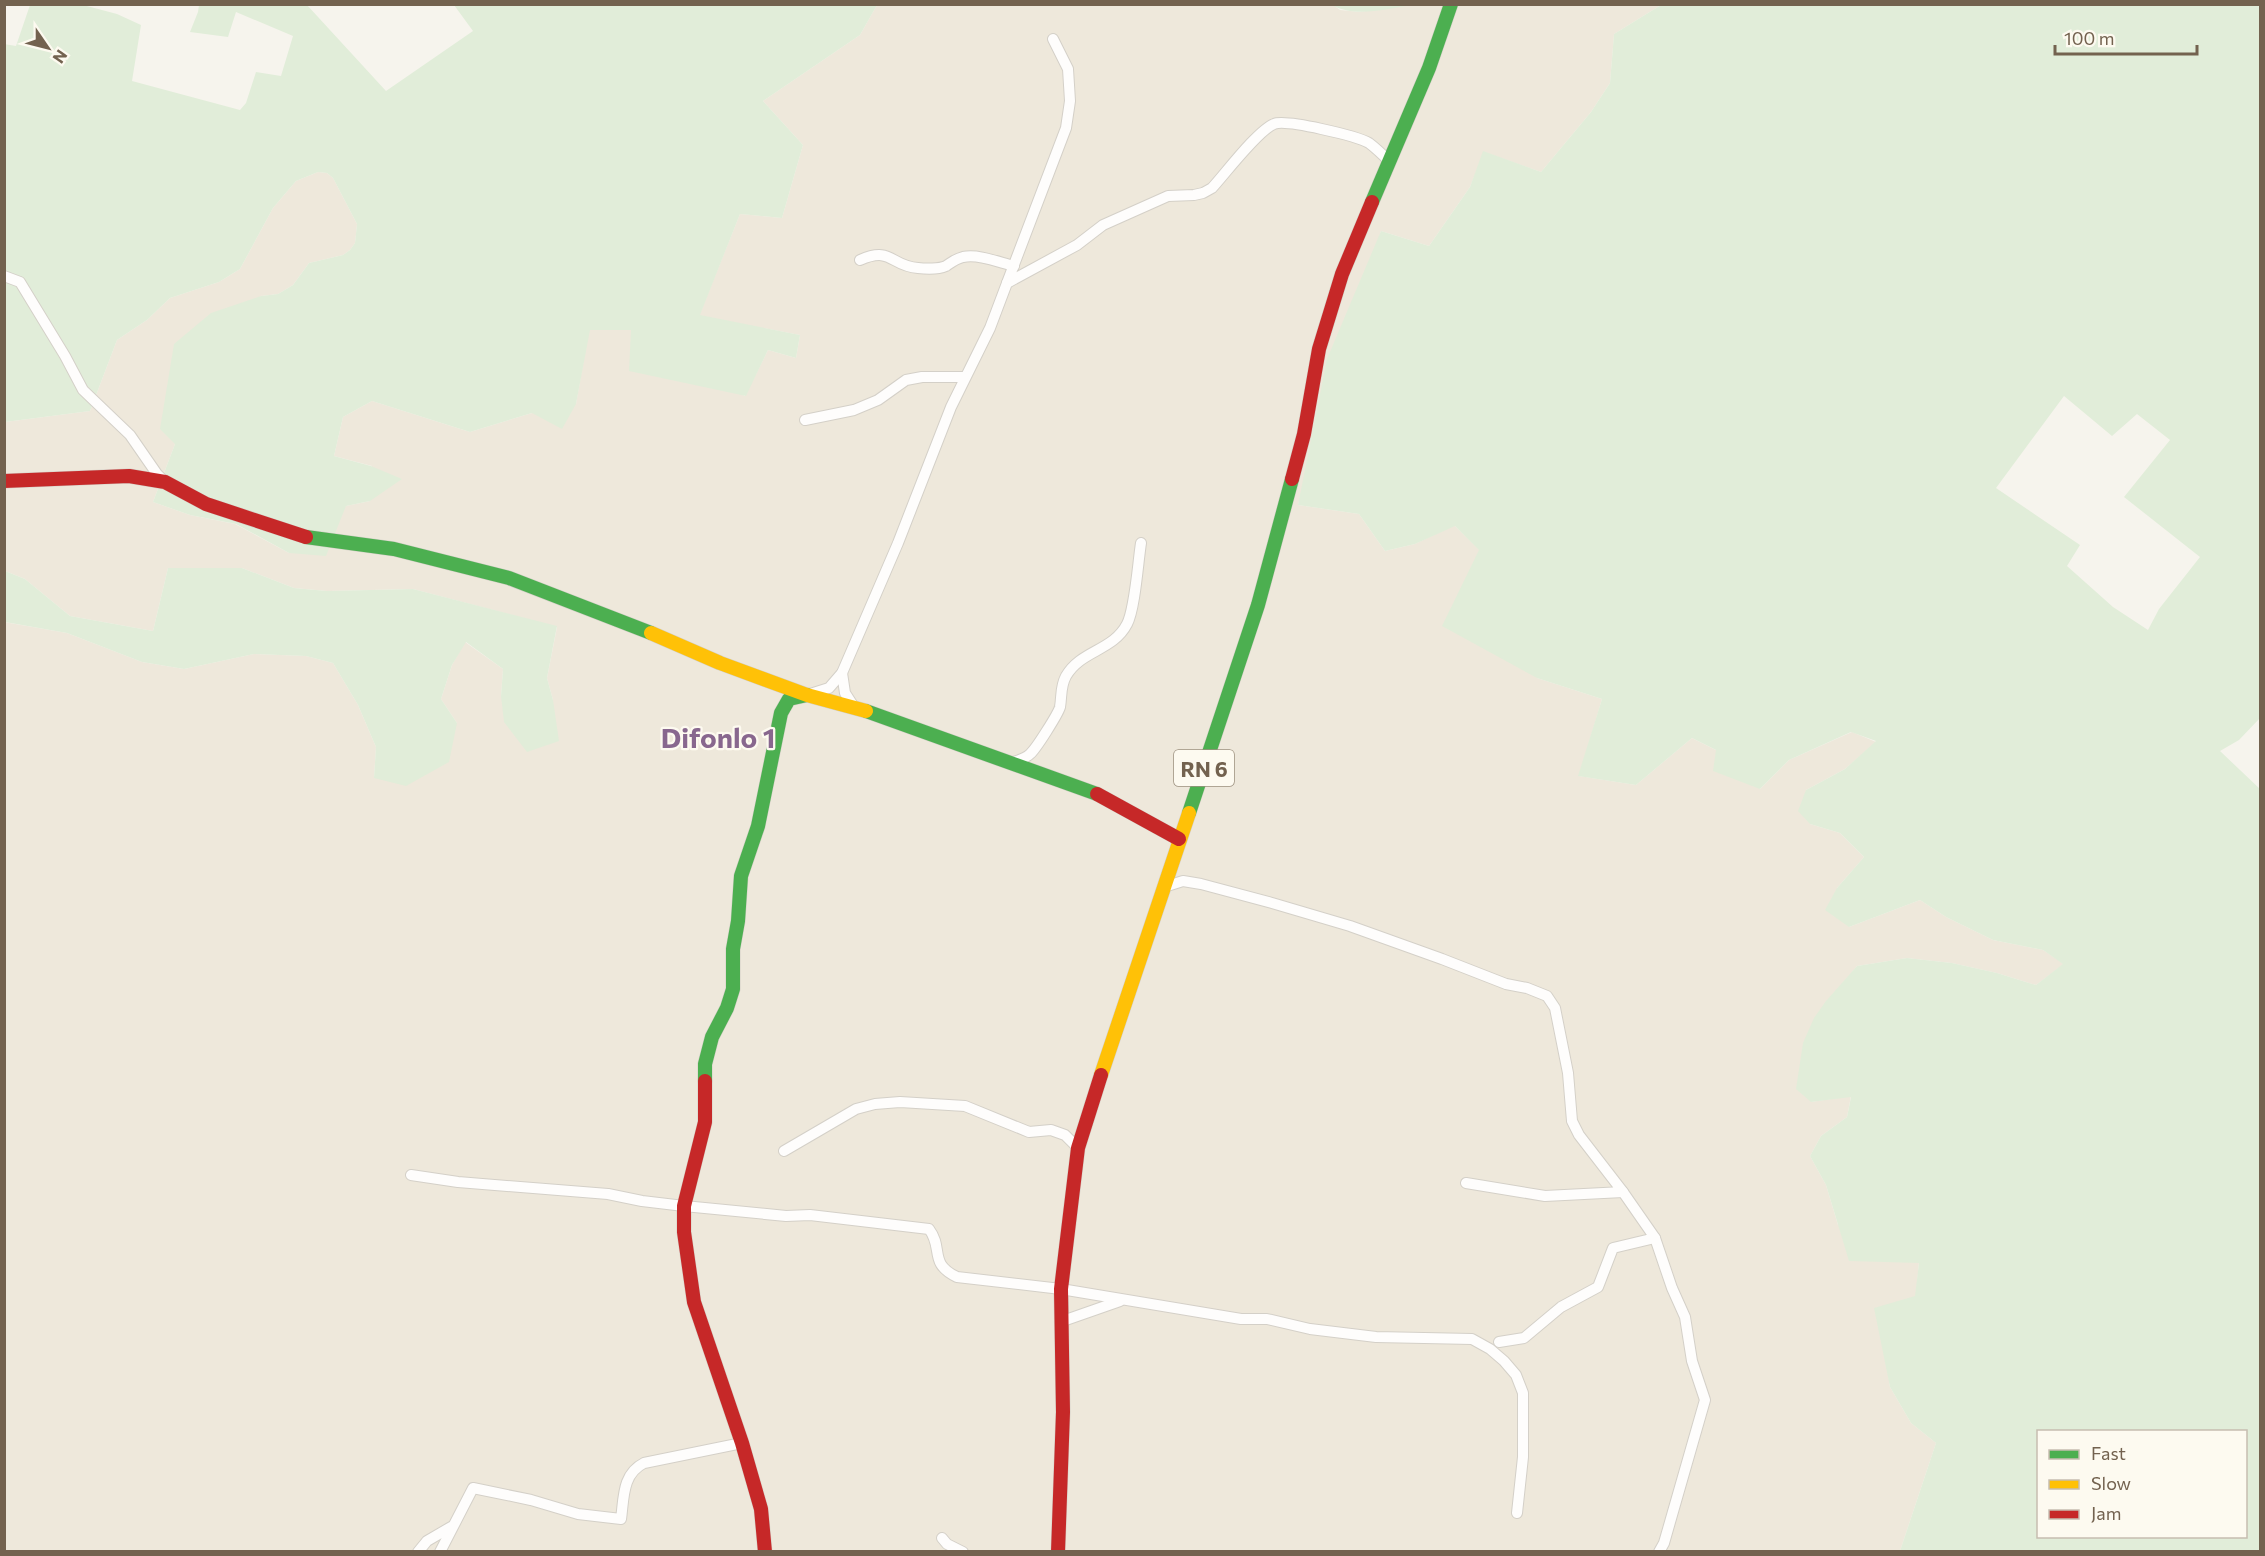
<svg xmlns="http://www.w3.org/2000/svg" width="2265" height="1556" font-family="Commissioner,sans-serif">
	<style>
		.residential { fill: #eee8db }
		.green { fill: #e1edd9; fill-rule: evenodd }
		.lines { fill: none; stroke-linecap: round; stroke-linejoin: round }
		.street-casing { stroke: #d4d0c8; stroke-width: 12 }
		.fast-casing { stroke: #d4d0c8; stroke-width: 15 }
		.slow-casing { stroke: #d4d0c8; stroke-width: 15 }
		.jam-casing { stroke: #d4d0c8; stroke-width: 15 }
		.street { stroke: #fefdfc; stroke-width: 10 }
		.fast { stroke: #4caf50; stroke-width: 14 }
		.slow { stroke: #ffc107; stroke-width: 14 }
		.jam { stroke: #c62828; stroke-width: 14 }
		.labels { text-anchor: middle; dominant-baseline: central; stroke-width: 4.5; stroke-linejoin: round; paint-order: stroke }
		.shield { fill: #fdfaf0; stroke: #9c907f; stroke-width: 1.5 }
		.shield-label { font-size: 21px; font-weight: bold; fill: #73624f }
		.district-label { font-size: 28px; font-weight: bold; fill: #88678e; stroke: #fdfaf0 }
	</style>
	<rect width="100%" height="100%" fill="#f6f4ed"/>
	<polygon class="residential" points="1332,4 1340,10 1359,12 1412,4 1661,5 1614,34 1610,83 1591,112 1541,172 1484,152 1470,187 1429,246 1381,231 1298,505 1359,514 1385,551 1415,544 1454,525 1479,549 1537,678 1602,699 1579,776 1636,785 1692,738 1716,750 1760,789 1789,760 1852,732 1876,742 1845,769 1806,790 1810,824 1840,833 1864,857 1837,888 1849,927 1920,900 1946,917 1993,940 2043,950 2064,964 2036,985 1997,973 1952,963 1907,958 1857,966 1845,981 1811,1102 1851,1096 1847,1117 1821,1136 1810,1156 1826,1185 1838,1225 1919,1262 1916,1296 1886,1359 1890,1387 1911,1423 1936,1443 1900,1551 5,1551 4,622 67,633 142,662 184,669 254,654 306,656 333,663 358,705 376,747 374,778 457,723 441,699 452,665 465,642 503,669 501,696 553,700 547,678 557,627 413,589 327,591 294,588 242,568 168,568 153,631 70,616 25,579 5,571 5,422 90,411 117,340 147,320 170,298 219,282 240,269 273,208 296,181 318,172 327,173 333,178 357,224 355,243 350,250 343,255 309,263 293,285 278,294 261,296 175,444 153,502 190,515 235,524 289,553 346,506 370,501 372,466 334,456 343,417 372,401 470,432 532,413 576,404 589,330 631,330 745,396 768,350 796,358 800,335 699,316 740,214 782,218 803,145 763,101 860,35 877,5"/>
	<g class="green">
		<polygon points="30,5 83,5 117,14 141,25 132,81 240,110 246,103 256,72 281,76 293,36 236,12 228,37 190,32 198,12 199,5 307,5 386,91 473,31 454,5 877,5 860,35 763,101 803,145 782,218 740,214 700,315 800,335 796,358 768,350 746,396 629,371 631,330 590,330 576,404 562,429 532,413 470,432 372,401 343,417 334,456 371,466 402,479 370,501 346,506 326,556 289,553 236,524 190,515 153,502 175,444 160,429 174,344 211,313 261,296 278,294 293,285 309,263 343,255 350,250 355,243 357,224 333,178 327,173 318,172 296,181 273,208 240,269 219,282 170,298 147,320 117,340 90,411 5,422 4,44 16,46"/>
		<path d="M1332,5H1412C1386,9 1355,18 1332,5Z"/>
		<path d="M1661,5H2260V718L2239,740L2220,751L2260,789V1551H1900L1936,1443L1911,1423L1890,1387L1874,1308L1915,1296L1919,1263L1849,1261L1826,1185L1810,1156L1821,1136L1847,1117L1851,1097L1811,1102L1796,1089L1803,1043L1814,1018L1826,1001L1857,966L1907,958L1952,963L1997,973L2036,985L2063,964L2043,950L1993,940L1946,917L1920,900L1849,927L1825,910L1837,888L1864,857L1840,833L1810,824L1798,811L1806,790L1845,769L1876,741L1851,732L1789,760L1760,789L1713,771L1716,750L1692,738L1636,785L1578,776L1602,699L1537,678L1442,626L1479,550L1455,526L1415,544L1385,551L1359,514L1298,505L1327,359L1381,231L1429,246L1470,187L1483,151L1541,172L1591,112L1610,83L1614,34ZM2064,396L2112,436L2137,414L2170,440L2124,497L2200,557L2159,609L2148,630L2113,607L2067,566L2080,545L1996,488ZM2038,1432H2246V1536H2038Z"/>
		<polygon points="168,568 242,568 294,588 327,591 413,589 557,626 547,678 553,700 559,741 527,752 504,722 501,696 503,669 466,642 452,665 441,699 457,723 449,762 406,786 374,778 376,747 358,705 333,663 306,656 254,654 184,669 142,662 67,633 5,622 5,571 25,579 70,616 153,631"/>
	</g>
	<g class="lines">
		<g class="street-casing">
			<g id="street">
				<path d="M860,260C892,246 890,266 918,268C926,269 939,269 946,266C952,262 955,259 963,257C979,254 998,262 1014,266"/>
				<polyline points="4,276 20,282 65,356 83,390 130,435 157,474 165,482"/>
				<polyline points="1007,283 1066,128 1070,101 1068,69 1053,39"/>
				<polyline points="805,420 854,410 878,400 906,380 922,377 965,377"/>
				<polyline points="842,673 845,693 854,707"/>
				<path d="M807,695L829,688L842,673L898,543L951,407L990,328L1007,283L1077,245L1103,225L1168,196L1194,195L1203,193L1212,188C1225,174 1258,130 1274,124C1286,119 1357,136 1369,143C1377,149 1384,156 1390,162"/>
				<path d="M1010,763C1017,761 1025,759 1030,754C1036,749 1058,714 1060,707C1062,696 1060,687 1066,676C1081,650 1113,651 1127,624C1135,609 1138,562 1141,543"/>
				<polyline points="1164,887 1183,881 1201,884 1272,903 1350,926 1442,959 1506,984 1527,988 1547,996 1555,1008 1568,1073 1572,1121 1579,1135 1623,1192 1545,1196 1466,1183"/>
				<polyline points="784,1151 856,1109 875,1104 900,1102 965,1106 1029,1132 1051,1130 1065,1135 1078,1148"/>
				<path d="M411,1175L458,1182L608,1194L642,1201L684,1206L786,1216L810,1215L929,1229C944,1249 928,1263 957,1277L1061,1289L1241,1319H1267L1310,1329L1376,1337L1472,1339L1490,1349L1504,1361L1516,1375L1523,1393V1457L1517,1513"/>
				<polyline points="1655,1238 1672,1288 1685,1317 1692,1361 1705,1400 1664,1543 1659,1552"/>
				<polyline points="1060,1322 1120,1301"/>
				<polyline points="1499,1342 1524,1338 1561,1307 1598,1287 1613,1248 1655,1238 1623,1192"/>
				<polyline points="942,1538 947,1544 963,1552"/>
				<polyline points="418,1552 427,1541 451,1527"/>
				<path d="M440,1552L473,1488L531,1500L578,1514L621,1519C624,1498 622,1474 644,1463L742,1443"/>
			</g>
		</g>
		<g class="fast-casing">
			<g id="fast">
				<polyline points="1372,202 1429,68 1451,4"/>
				<polyline points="306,537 394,549 509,578 651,633"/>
				<polyline points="866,711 1097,794"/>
				<polyline points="1189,813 1258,605 1292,479"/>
				<polyline points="705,1081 705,1064 712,1037 727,1008 733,989 733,949 738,921 741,876 758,826 781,713 789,699 807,695"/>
			</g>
		</g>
		<g class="slow-casing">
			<g id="slow">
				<polyline points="651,633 720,663 807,695 866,711"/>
				<polyline points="1101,1075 1189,813"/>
			</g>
		</g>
		<g class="jam-casing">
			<g id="jam">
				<polyline points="1292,479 1304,434 1319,349 1342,274 1372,202"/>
				<polyline points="4,481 129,476 165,482 206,504 306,537"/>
				<polyline points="1097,794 1179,839"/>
				<polyline points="705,1081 705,1122 684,1206 684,1232 694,1302 742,1443 761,1509 765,1552"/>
				<polyline points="1058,1552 1063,1412 1061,1289 1078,1148 1101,1075"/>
			</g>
		</g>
		<use href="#street" class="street"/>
		<use href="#fast" class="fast"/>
		<use href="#slow" class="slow"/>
		<use href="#jam" class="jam"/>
	</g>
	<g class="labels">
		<rect class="shield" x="1174" y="750" width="60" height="36" rx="4.5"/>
		<g class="shield-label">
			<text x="1204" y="768">RN 6</text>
		</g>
		<g class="district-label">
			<text x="718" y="737">Difonlo 1</text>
		</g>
	</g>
	<rect width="2265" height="1556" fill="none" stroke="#73624f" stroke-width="12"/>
	<rect x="2037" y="1430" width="210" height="108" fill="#fdfaf0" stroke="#c6bdb0" stroke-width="1.5"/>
	<rect x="2049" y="1450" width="30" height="9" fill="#4caf50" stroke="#c6bdb0" stroke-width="1.5"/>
	<text x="2091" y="1460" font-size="18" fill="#73624f">Fast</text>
	<rect x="2049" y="1480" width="30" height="9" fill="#ffc107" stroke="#c6bdb0" stroke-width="1.5"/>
	<text x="2091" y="1490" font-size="18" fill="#73624f">Slow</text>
	<rect x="2049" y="1510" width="30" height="9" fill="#c62828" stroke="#c6bdb0" stroke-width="1.5"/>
	<text x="2091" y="1520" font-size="18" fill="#73624f">Jam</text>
	<g transform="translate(48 48) rotate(125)" stroke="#fdfaf0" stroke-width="4.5" paint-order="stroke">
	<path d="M0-4.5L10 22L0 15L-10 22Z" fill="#73624f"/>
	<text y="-9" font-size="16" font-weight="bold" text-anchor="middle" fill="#73624f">N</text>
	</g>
	<path d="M2055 45v9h142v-9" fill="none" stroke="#73624f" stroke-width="3"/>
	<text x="2064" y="45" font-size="18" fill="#73624f" stroke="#fdfaf0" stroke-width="4.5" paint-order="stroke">100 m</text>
</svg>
